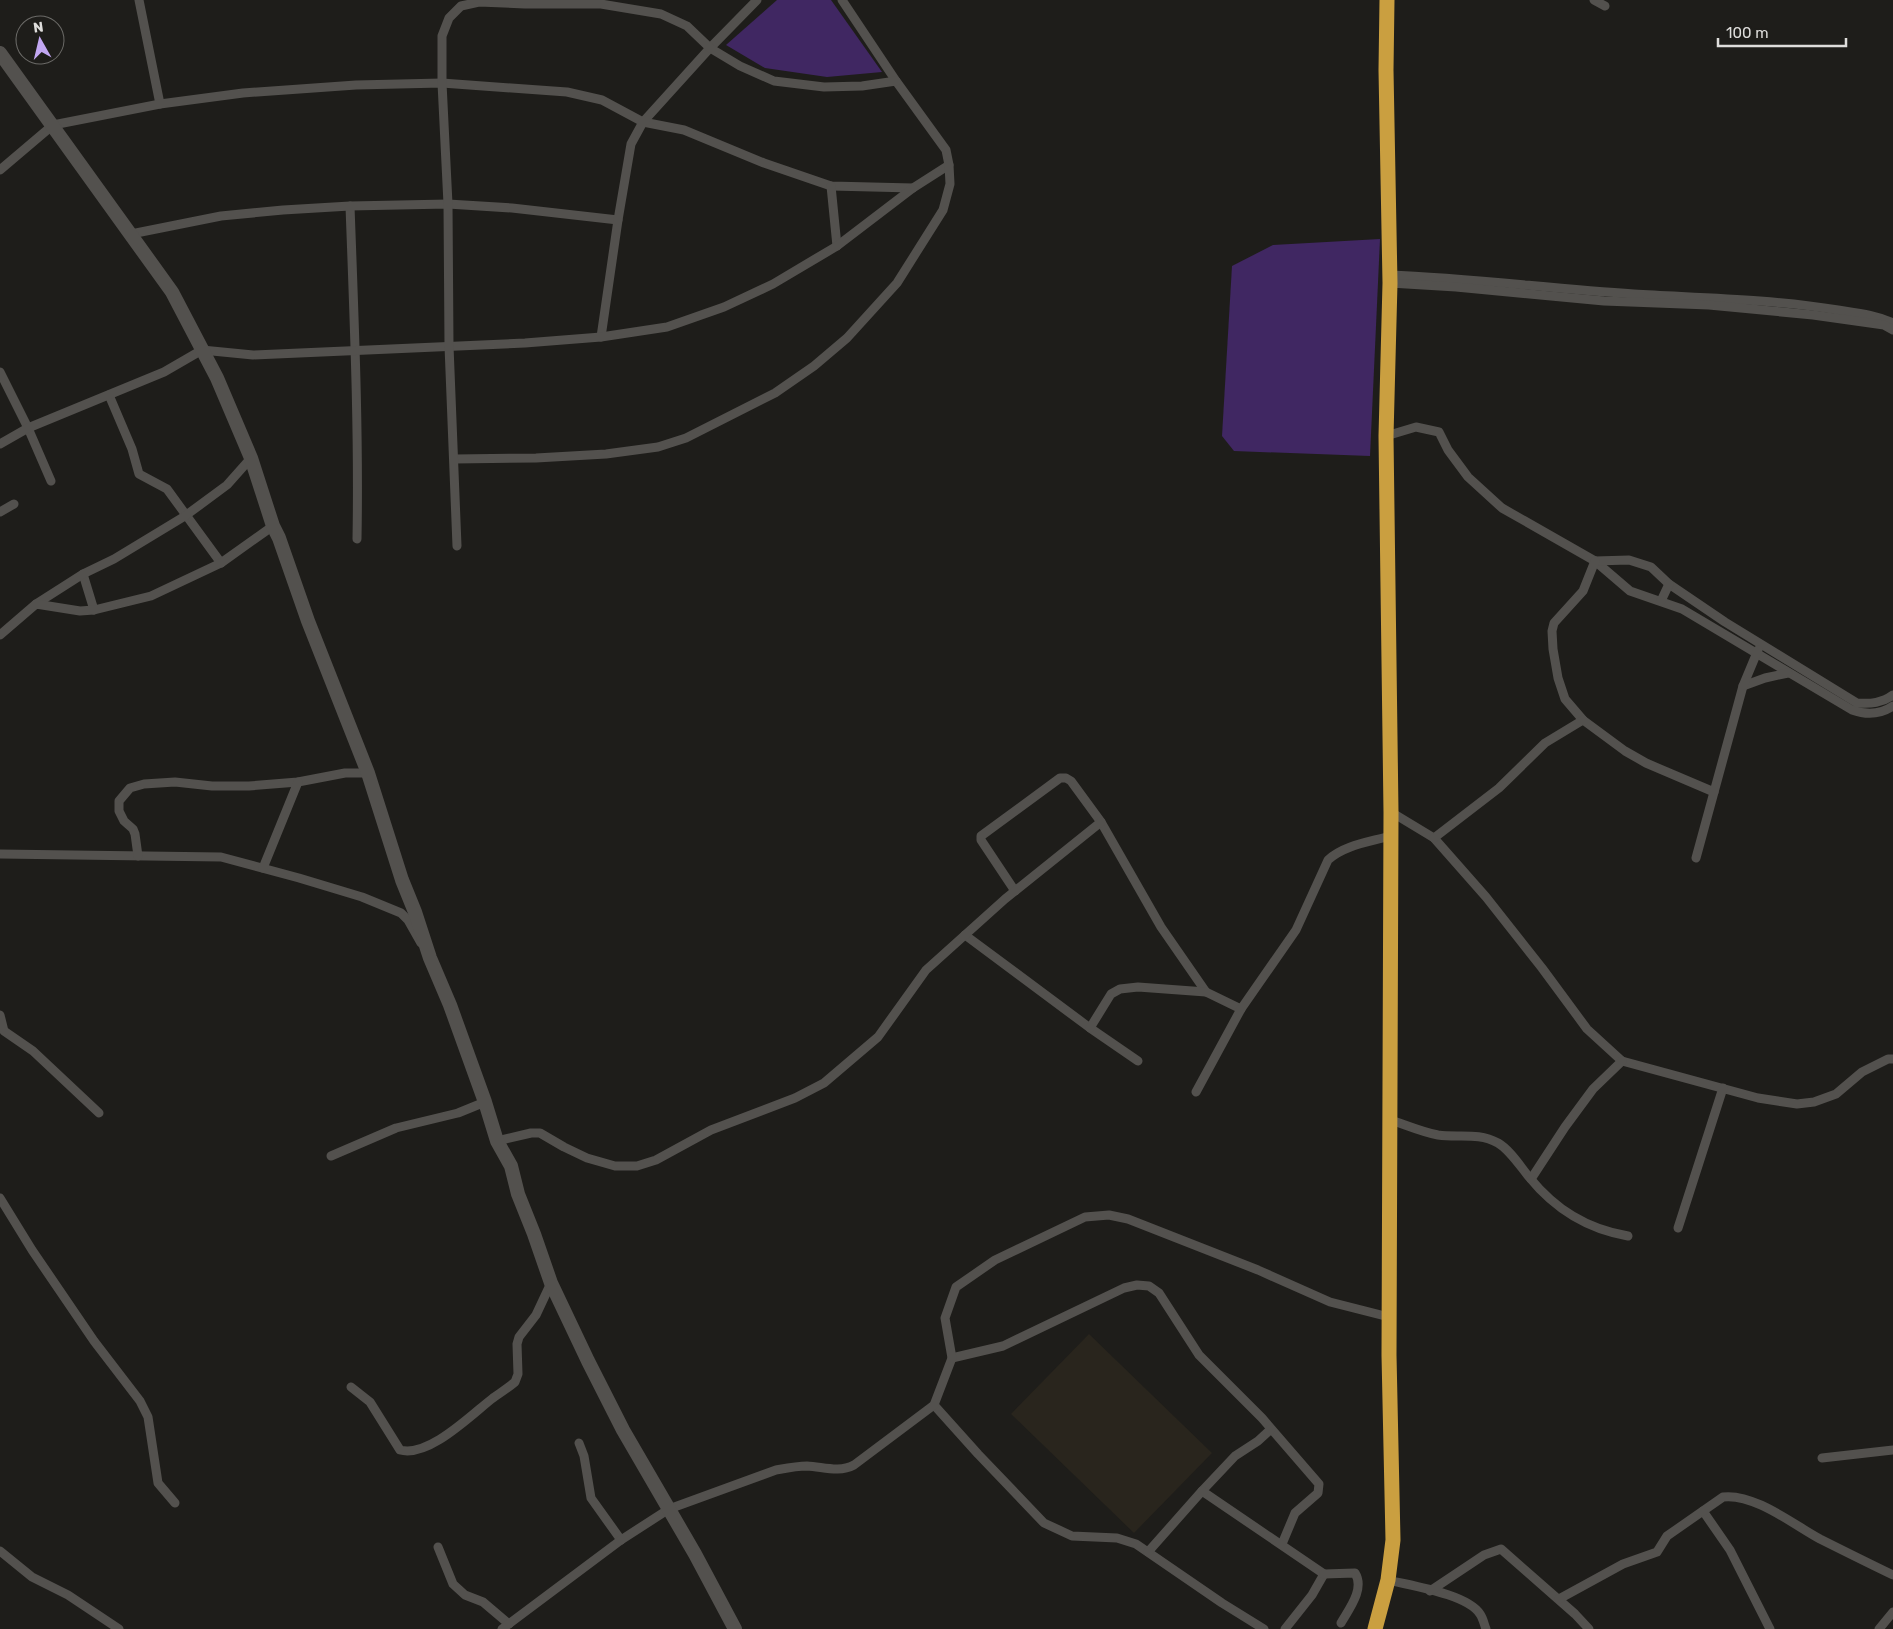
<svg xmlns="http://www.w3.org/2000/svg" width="1893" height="1629" font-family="Rubik,sans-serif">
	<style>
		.built { fill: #29251d }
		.green { fill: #402762 }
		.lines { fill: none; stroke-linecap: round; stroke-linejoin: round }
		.street { stroke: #53514e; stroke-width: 9 }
		.secondary { stroke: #53514e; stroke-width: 14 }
		.highway { stroke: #ca9f40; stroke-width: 15 }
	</style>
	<rect width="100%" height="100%" fill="#1e1d1a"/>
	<polygon class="built" points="1089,1334 1212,1453 1134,1533 1011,1414"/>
	<g class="green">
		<polygon points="777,0 831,0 882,72 827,77 765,68 726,45"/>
		<polygon points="1380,239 1370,456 1234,451 1222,436 1232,266 1273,245"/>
	</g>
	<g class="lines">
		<g class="street">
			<polyline points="139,0 160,104"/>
			<polyline points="1594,0 1605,6"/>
			<polyline points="0,170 53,125 160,104 243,93 356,85 442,83 567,92 602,100 643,122 684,130 764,163 831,186 913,188"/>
			<polyline points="831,186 837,246"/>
			<path d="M350,206C354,317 359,428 357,539"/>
			<polyline points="131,234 221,216 283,210 350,206 448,204 512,208 618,220"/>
			<path d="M1389,275C1471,278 1552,289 1634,294C1702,298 1771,299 1838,310C1857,313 1876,315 1893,323"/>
			<polyline points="1390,283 1456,287 1604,301 1709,305 1813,315 1884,325 1893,330"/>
			<polyline points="601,337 618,220 631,144 643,122 710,48 757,0"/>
			<polyline points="0,372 28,428 51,481"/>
			<polyline points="109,395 132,449 139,474 167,489 221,563"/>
			<path d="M1386,436L1416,427L1439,432L1448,450L1468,477L1502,508L1595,561L1630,591L1682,609L1852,710C1866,715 1880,715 1893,706"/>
			<polyline points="0,444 28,428 164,372 202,350 253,355 525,343 601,337 667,327 724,307 773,284 837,246 913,188 949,165"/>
			<polyline points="455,459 536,458 606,454 658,447 686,438 775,393 814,366 847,338 897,283 943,210 950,184 949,165 946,150 896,81 842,0"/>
			<polyline points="0,512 14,504"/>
			<polyline points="457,546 449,346 448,204 442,83 442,36 449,18 461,6 479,2 525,4 601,4 661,14 687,26 710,48 740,66 774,81 824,87 862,86 896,81"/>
			<path d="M1595,561L1629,560L1651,567L1669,584L1725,622L1857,703C1871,704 1882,703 1893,695"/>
			<polyline points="83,574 94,610"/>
			<polyline points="1661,601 1669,584"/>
			<polyline points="36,604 83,574 114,559 185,516 227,485 251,458"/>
			<polyline points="0,635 36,604 80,611 94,610 151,596 221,563 273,526"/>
			<polyline points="1743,686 1765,678 1788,673"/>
			<polyline points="1583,720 1565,699 1558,678 1553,649 1552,631 1554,623 1583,591 1595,561"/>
			<polyline points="1391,812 1434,838 1486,897 1542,968 1587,1029 1622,1061 1758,1098 1797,1104 1814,1102 1836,1094 1862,1072 1888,1059 1893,1059"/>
			<polyline points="1434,838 1499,788 1545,743 1583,720 1625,751 1646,763 1714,792"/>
			<polyline points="0,854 221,857 299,878 362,897 401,913 408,920 421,943"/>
			<polyline points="138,856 135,834 133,829 124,821 119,811 119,801 130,788 144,784 175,782 212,786 249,786 298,782 345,773 368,773"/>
			<polyline points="1696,858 1743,686 1758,650"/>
			<polyline points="263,868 298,782"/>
			<polyline points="1015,891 981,840 981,836 1060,778 1066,778 1071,781 1101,822 1161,927 1206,992"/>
			<polyline points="965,935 1090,1028 1138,1061"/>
			<polyline points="0,1015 4,1031 33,1051 99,1113"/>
			<polyline points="1090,1028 1111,994 1120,989 1138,987 1206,992 1241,1009"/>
			<path d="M1196,1092L1241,1009L1296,930L1328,860C1344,845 1370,842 1390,836"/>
			<path d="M1391,1120C1406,1125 1422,1132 1438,1135C1459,1138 1478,1132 1498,1143C1510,1150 1520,1166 1529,1177C1555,1209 1586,1229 1628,1236"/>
			<polyline points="497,1141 531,1133 540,1133 564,1147 587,1158 615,1166 637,1166 656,1160 711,1130 795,1098 824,1083 878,1037 926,970 1005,899 1101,822"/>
			<polyline points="331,1156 396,1128 458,1113 485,1102"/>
			<polyline points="1531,1179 1565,1127 1593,1089 1622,1061"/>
			<polyline points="0,1198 32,1250 94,1341 140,1401 148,1417 158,1483 175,1503"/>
			<polyline points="1678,1228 1723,1088"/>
			<polyline points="952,1358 1003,1346 1124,1288 1137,1285 1149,1286 1159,1293 1199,1355 1262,1418 1319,1484 1318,1493 1295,1513 1282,1544"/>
			<path d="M351,1387L370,1402L400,1450C429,1458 472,1414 493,1398C500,1393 508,1388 515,1382L518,1374L517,1344L519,1337L536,1315L551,1283"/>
			<polyline points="934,1405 978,1454 1044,1523 1072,1536 1117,1538 1136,1544 1222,1603 1264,1629"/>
			<polyline points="579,1443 584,1456 591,1498 621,1540"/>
			<polyline points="1822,1458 1893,1450"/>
			<polyline points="1202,1491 1235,1456 1258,1441 1271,1429"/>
			<polyline points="1703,1511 1730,1550 1770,1629"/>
			<polyline points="438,1547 453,1584 465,1595 483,1602 509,1624"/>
			<polyline points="0,1551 32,1577 68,1595 119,1629"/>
			<polyline points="1148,1552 1202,1491 1324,1574 1312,1595 1285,1629"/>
			<path d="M1324,1574L1355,1573C1365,1589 1349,1609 1341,1623"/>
			<path d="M1388,1580C1412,1586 1467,1594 1480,1614C1483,1618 1484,1624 1486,1629"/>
			<polyline points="1430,1591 1484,1555 1501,1549 1575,1614 1589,1629"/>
			<path d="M1559,1599L1623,1564L1657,1552L1667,1536L1723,1497C1754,1493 1794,1525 1820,1539C1844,1551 1868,1563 1893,1575"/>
			<path d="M502,1629L621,1540L669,1509L776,1470C787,1468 797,1466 807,1466C824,1467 839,1473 854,1465L934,1405L952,1358L945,1318L956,1287L995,1260L1085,1217L1109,1215L1128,1219L1258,1270L1330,1302L1389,1317"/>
			<polyline points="1879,1629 1893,1612"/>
		</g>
		<polyline class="secondary" points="0,53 172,292 217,378 251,458 273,526 279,538 308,621 368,773 402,880 415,912 430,958 450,1005 485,1102 497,1141 511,1166 518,1194 534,1234 551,1283 588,1361 623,1430 695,1554 735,1629"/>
		<polyline class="highway" points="1375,1629 1388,1580 1393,1540 1389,1355 1391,812 1386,436 1390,283 1386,70 1387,0"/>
	</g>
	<g transform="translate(40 40) rotate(352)"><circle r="24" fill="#1e1d1a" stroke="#6b6a67"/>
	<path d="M0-4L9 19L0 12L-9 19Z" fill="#c2a7f2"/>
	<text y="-8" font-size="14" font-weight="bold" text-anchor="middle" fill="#dedddb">N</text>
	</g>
	<path d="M1718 38v8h128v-8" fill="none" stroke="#dedddb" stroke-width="2.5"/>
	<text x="1726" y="38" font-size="15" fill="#dedddb" stroke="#1e1d1a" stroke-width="4" paint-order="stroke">100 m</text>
</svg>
